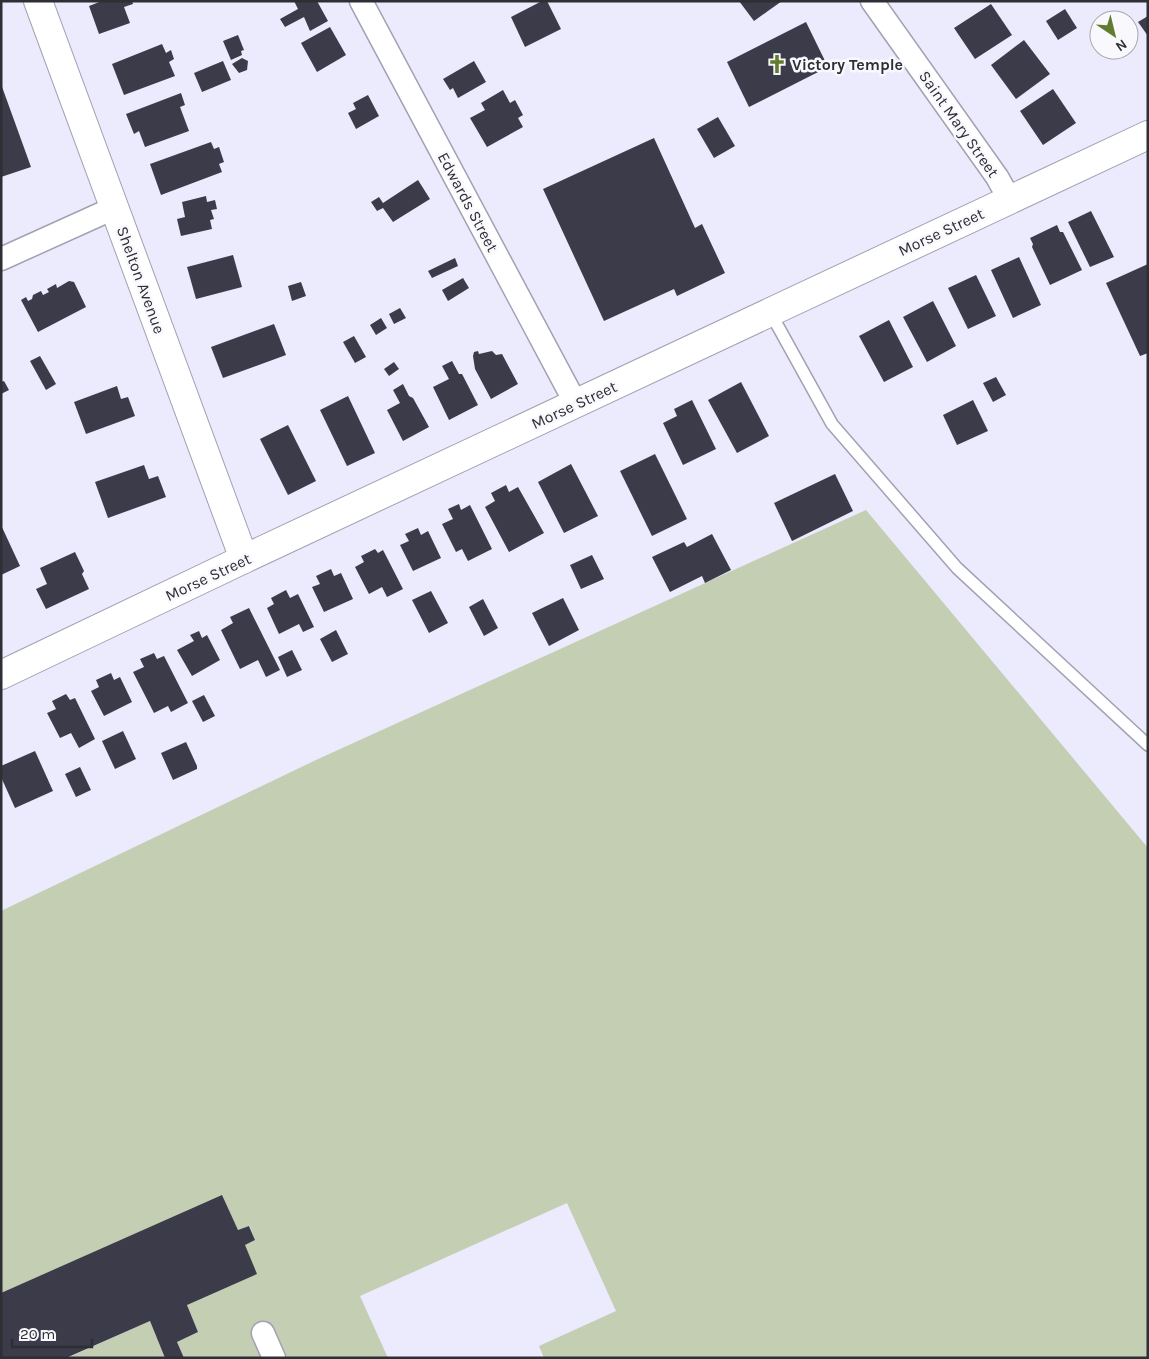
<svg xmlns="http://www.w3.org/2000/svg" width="1149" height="1359" font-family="Karla,sans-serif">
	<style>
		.green { fill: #c3ceb3 }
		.building { fill: #3b3b49 }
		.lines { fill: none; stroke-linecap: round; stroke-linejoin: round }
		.lane-casing { stroke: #a1a1b2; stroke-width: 14 }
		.street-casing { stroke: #a1a1b2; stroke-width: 25 }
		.secondary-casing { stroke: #a1a1b2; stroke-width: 30 }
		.lane { stroke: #fff; stroke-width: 11 }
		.street { stroke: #fff; stroke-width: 22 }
		.secondary { stroke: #fff; stroke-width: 28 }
		.labels { text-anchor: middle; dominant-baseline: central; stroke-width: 5; stroke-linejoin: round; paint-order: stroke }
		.poi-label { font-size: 16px; font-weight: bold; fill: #2e2e35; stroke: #f9f9fd; text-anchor: start }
		.street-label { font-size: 16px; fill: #2e2e35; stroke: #f9f9fd }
	</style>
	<rect width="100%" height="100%" fill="#ebebfd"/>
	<g class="green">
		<polygon points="866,510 1148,848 1148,1358 544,1358 539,1346 616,1311 567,1203 360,1296 388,1358 184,1358 177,1342 198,1332 187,1305 245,1245 255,1240 250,1226 238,1230 222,1196 1,1293 1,911 316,760"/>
		<polygon points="150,1321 165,1358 67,1358"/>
	</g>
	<g class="building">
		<polygon points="102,1 132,1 133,4 124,7 130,23 99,34 89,6"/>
		<polygon points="294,1 317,1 328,21 310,31 304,17 285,27 280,19 298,9"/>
		<polygon points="542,1 547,1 561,29 525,47 511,17"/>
		<polygon points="739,1 782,1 754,21"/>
		<polygon points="991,4 1012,35 975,59 954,28"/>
		<polygon points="1065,9 1077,28 1058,40 1046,21"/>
		<polygon points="1148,16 1148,36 1138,22"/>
		<polygon points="806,22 828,67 749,107 727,62"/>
		<polygon points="330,27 346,55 317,72 301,43"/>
		<polygon points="238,35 244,50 241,51 242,55 231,60 223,41"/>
		<polygon points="1024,40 1050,74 1016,99 991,65"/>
		<polygon points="162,44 166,53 171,50 174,59 169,62 175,76 124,95 112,64"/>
		<polygon points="242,58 248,61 247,70 239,73 232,64"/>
		<polygon points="223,61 231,80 202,92 194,73"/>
		<polygon points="474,61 486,82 458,98 453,88 450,90 443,79"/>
		<polygon points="1,84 31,167 1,177"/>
		<polygon points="1053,89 1076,123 1043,145 1020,111"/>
		<polygon points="503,90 510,103 515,100 523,115 518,118 523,127 487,147 470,118 485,110 481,103"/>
		<polygon points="181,93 185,105 180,107 189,131 145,147 139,131 134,134 126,114"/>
		<polygon points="368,95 379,116 356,129 348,113 356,109 353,103"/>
		<polygon points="718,117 735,146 714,158 697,129"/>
		<polygon points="654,138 695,228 702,224 725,273 677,296 674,289 604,321 543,189"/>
		<polygon points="211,142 214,149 219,147 224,162 219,164 222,172 161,195 150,164"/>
		<polygon points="418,180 430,199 393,222 383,208 377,211 371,202 379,197 383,203"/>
		<polygon points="206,196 207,202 215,200 217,209 211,210 214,219 210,220 212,229 181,236 177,219 185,217 182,202"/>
		<polygon points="1091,211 1114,257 1090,267 1068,222"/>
		<polygon points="1057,225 1060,232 1063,232 1082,270 1050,285 1032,247 1033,244 1030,238"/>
		<polygon points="233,255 242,287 196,299 187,267"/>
		<polygon points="1019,257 1041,305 1013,318 991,270"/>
		<polygon points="455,258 458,266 432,278 428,271"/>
		<polygon points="1148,264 1148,353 1140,356 1106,283"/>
		<polygon points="976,275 996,316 968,329 948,288"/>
		<polygon points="463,278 469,288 448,301 442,290"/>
		<polygon points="69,281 74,282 86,307 38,332 21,300 26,297 28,301 32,299 33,295 41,291 43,295 49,292 47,289 56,284 57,288"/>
		<polygon points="301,282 306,296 292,301 288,286"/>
		<polygon points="933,301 956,346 927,362 903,317"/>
		<polygon points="400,308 406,318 394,324 389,314"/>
		<polygon points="381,318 387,328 376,335 370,325"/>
		<polygon points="889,320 913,367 884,382 859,336"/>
		<polygon points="274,324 286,355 223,378 211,347"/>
		<polygon points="354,336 366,357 355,363 343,342"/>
		<polygon points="478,351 479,354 492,351 496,355 502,354 518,384 491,399 475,369 473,356 474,352"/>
		<polygon points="40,356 56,384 46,390 30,361"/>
		<polygon points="452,361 459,374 462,374 478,405 449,420 433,387 449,379 442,366"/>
		<polygon points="394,362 399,369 389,376 384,369"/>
		<polygon points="996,377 1006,395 993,402 983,383"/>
		<polygon points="4,381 9,390 1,394 1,382"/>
		<polygon points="741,382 769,436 737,453 708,400"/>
		<polygon points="403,384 409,396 413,398 429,427 403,441 387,410 400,403 393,390"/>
		<polygon points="117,386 121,399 128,397 135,416 86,434 74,402"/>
		<polygon points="348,396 375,453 347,466 320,410"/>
		<polygon points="692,400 716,449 683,465 663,423 677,416 674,409"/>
		<polygon points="973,400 988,431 957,445 943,415"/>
		<polygon points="288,425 316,481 288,495 260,439"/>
		<polygon points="655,454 687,519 652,536 620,471"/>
		<polygon points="571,464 598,516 564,533 538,482"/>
		<polygon points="144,465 149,479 158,476 166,497 108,518 95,482"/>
		<polygon points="835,474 853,511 792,541 774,503"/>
		<polygon points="506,485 509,492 518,487 544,533 509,552 485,507 495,501 491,493"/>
		<polygon points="459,504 461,510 470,505 492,549 468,561 462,549 456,552 442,524 453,519 448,509"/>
		<polygon points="1,525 20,566 1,575"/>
		<polygon points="418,528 421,535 428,531 441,558 413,571 400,545 409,541 405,534"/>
		<polygon points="712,534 731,570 705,583 702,576 670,592 652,557 684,542 687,547"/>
		<polygon points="375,549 378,553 383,550 403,589 387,597 382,587 369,594 355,567 364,562 361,556"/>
		<polygon points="75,552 84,571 82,574 89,589 46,609 36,589 47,584 40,568"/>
		<polygon points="592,555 604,579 581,589 570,565"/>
		<polygon points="331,569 334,576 341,573 353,599 324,612 312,587 320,584 316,576"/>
		<polygon points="286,590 290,598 298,594 314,627 303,632 299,624 279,634 267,608 274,604 271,598"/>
		<polygon points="431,591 448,623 429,633 412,600"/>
		<polygon points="563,598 579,630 549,646 532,613"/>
		<polygon points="483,599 498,628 484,636 469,607"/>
		<polygon points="249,608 280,670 266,677 258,660 240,669 221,630 233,623 230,617"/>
		<polygon points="336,630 348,654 332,662 320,639"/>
		<polygon points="199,631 202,638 207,635 220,660 192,676 177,650 194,641 190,635"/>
		<polygon points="292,650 302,670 287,677 278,657"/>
		<polygon points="154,653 157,659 164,656 188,703 171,712 168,706 154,713 133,672 144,667 140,659"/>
		<polygon points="111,673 114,680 120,677 132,702 104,716 91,691 99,687 96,680"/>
		<polygon points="66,694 70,700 75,698 95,739 79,748 71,733 60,738 47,713 56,709 52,701"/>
		<polygon points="204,695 215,716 203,722 192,701"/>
		<polygon points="123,731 136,759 115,769 102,741"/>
		<polygon points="186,742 197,766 197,769 173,780 161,753"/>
		<polygon points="35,751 53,791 15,808 1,777 1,766"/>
		<polygon points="80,767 91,790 76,797 65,774"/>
		<polygon points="222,1195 238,1230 249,1226 255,1240 245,1245 257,1274 187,1305 198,1332 177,1342 184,1358 165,1358 150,1321 66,1358 1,1358 1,1293"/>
	</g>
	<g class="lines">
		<g class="lane-casing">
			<polyline id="lane" points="770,312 832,424 957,568 1148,745"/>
		</g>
		<g class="street-casing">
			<g id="street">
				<polyline points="361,1 576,404"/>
				<polyline points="872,1 997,177 1010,200"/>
				<polyline points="1,259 114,208"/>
				<polyline points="263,1333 274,1358"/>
			</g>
		</g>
		<g class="secondary-casing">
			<g id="secondary">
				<polyline points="38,1 244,559"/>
				<polyline points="1,675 244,559 1148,135"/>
			</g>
		</g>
		<use href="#lane" class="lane"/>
		<use href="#street" class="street"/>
		<use href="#secondary" class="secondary"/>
	</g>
	<defs>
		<g id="church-bare" transform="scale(1.5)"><path d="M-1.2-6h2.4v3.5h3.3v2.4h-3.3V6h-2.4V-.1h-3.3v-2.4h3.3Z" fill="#617b2f" stroke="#f9f9fd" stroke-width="2.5" paint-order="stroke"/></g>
	</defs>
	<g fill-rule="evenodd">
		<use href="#church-bare" x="777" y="64"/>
	</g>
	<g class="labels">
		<g class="poi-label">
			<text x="792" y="64">Victory Temple</text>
		</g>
		<g class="street-label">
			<text transform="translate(959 124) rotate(55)">Saint Mary Street</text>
			<text transform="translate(468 202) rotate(62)">Edwards Street</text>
			<text transform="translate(941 232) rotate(-25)">Morse Street</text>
			<text transform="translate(141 280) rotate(70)">Shelton Avenue</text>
			<text transform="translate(574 405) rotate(-25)">Morse Street</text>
			<text transform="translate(208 577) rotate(-25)">Morse Street</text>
		</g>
	</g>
	<rect width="1149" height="1359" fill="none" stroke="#2e2e35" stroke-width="5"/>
	<g transform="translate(1114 35) rotate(145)"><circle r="24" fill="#f9f9fd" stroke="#a8a8ad"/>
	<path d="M0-4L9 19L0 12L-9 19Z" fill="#617b2f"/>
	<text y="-8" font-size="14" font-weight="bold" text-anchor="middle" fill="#2e2e35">N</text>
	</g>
	<path d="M12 1339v8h80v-8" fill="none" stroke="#2e2e35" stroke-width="2.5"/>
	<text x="20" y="1339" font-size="15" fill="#2e2e35" stroke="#f9f9fd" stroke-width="4" paint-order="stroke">20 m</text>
</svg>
